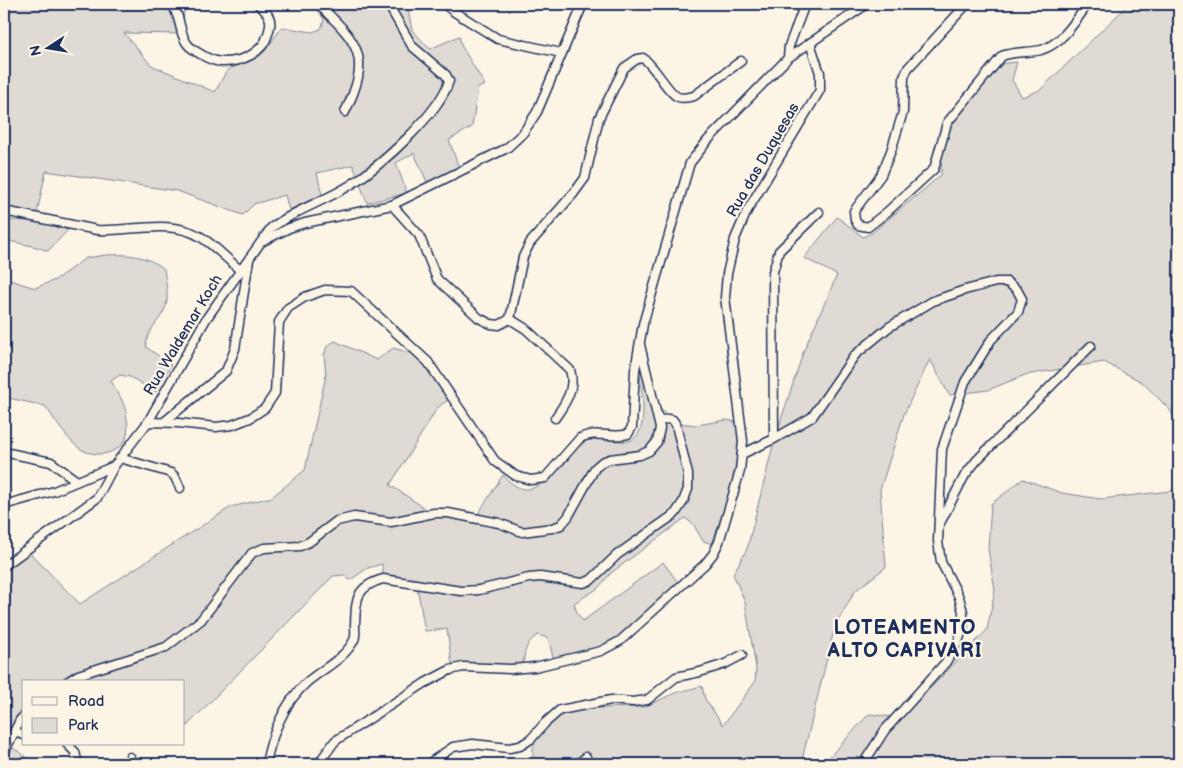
<svg xmlns="http://www.w3.org/2000/svg" width="1183" height="768" font-family="'Balsamiq Sans',sans-serif">
	<style>
		.green { fill: #dfdbd4; stroke: #7d8599 }
		.lines { fill: none; stroke-linecap: round; stroke-linejoin: round }
		.minor-casing { stroke: #1b2f5e; stroke-width: 11 }
		.minor { stroke: #fcf5e5; stroke-width: 8 }
		.labels { text-anchor: middle; dominant-baseline: central; stroke-width: 4.5; stroke-linejoin: round; paint-order: stroke }
		.street-label { font-size: 15px; fill: #1b2f5e; stroke: #fcf5e5 }
		.district-label { font-size: 20px; font-weight: bold; letter-spacing: 1px; fill: #1b2f5e; stroke: #fcf5e5 }
	</style>
	<rect width="100%" height="100%" fill="#fcf5e5"/>
	<filter id="ink" filterUnits="userSpaceOnUse"><feTurbulence type="fractalNoise" baseFrequency=".02" numOctaves="2"/><feDisplacementMap in="SourceGraphic" scale="10" xChannelSelector="R" yChannelSelector="G"/><feConvolveMatrix kernelMatrix="1 2 1 2 8 2 1 2 1" color-interpolation-filters="sRGB"/></filter>
	<g filter="url(#ink)">
		<g class="green">
			<polygon points="4,4 171,4 184,9 183,34 124,33 151,65 215,92 227,70 258,57 265,51 282,27 312,32 321,29 324,20 315,4 407,4 412,30 430,49 459,36 462,47 485,85 478,88 472,127 449,140 459,168 428,184 414,153 396,163 407,193 367,203 353,165 317,173 322,195 289,210 285,195 254,204 243,215 177,191 46,171 37,213 4,216"/>
			<polygon points="1129,4 1179,4 1179,427 1170,410 1142,382 1104,362 1025,375 988,390 949,395 930,359 904,414 880,490 886,567 855,591 835,626 801,764 533,764 533,748 537,738 557,717 576,710 596,708 644,707 675,693 702,686 705,699 723,725 755,682 756,668 745,602 733,574 747,549 775,438 804,350 837,275 804,258 837,217 863,237 872,233 941,175 942,128 998,64 1017,62 1012,80 1022,97 1040,90"/>
			<polygon points="4,220 36,221 68,230 48,251 37,247 4,240"/>
			<path d="M106,255C127,254 147,255 164,269C165,278 168,291 167,301C165,319 146,327 146,347L171,365L156,392L130,377L120,375L111,381C118,393 126,404 127,419C128,425 128,433 126,438C118,456 93,458 79,448C65,438 55,419 45,406L4,397V278L35,288L55,280L86,258Z"/>
			<path d="M335,341L377,360L393,348L417,355L438,379L448,400L438,407L390,485L429,511L476,517L503,475C533,509 549,473 571,453C577,447 584,443 590,438C601,439 619,442 629,441C651,436 641,386 639,370L644,368L657,407L679,423L696,425L726,420L736,422C745,456 723,511 712,544L703,541L693,524L685,518L611,573L597,589L574,603L577,613L583,621L663,562L679,584L615,641L606,647L557,662L553,657L548,638L538,635C525,643 525,651 523,665L452,664L447,629L425,631L416,581L383,576L382,564L368,568L350,580L344,575L333,576L184,729V682H24V713L15,721L8,746L18,751L35,764H4V569L29,552L80,604L231,507L272,497L305,470L326,375L324,355L327,346Z"/>
			<polygon points="1023,479 1062,493 1101,499 1179,490 1179,764 823,764 869,714 901,718 987,630 995,590 988,549 991,504"/>
		</g>
		<g class="lines">
			<g class="minor-casing">
				<g id="minor">
					<path d="M171,4C182,16 178,35 189,46C197,53 212,62 223,62C242,62 263,53 268,34C270,28 272,21 268,15C266,11 261,7 258,4"/>
					<path d="M318,4C359,43 372,57 345,112"/>
					<polyline points="444,4 453,11 498,39 561,53"/>
					<path d="M967,4L908,68L904,77L903,112L891,151L881,175L854,211L855,220L858,225L868,227L887,212L934,169L947,123L1002,56C1015,51 1028,53 1041,50C1062,44 1076,20 1088,4"/>
					<polyline points="788,58 789,46 805,4"/>
					<path d="M392,205L419,235L437,279L479,318L491,324L499,325L510,319L523,257L530,243L574,193L585,178L599,118L624,68L637,59L643,58C655,66 668,93 678,97C683,99 689,97 694,96L741,61"/>
					<path d="M4,211L97,230C130,232 171,218 201,237C215,246 227,259 240,270"/>
					<polyline points="263,241 289,228 305,223 392,205 507,148 523,133 537,112 583,4"/>
					<path d="M510,319L526,329L570,370C576,388 565,404 555,418"/>
					<path d="M148,422L178,423L216,427L232,425L250,418L265,408L275,393L279,322L288,308L305,297L325,290L351,291L428,362L495,461L516,476L531,480L545,478L580,438C596,430 612,439 628,434L632,427L635,370L643,324L690,163L708,140L788,58L867,4"/>
					<polyline points="164,422 226,371 235,349 249,260"/>
					<polyline points="774,439 812,417 855,355 889,327 933,301 965,290 996,282 1007,282 1017,290 1022,299 1018,312 991,340 965,382 942,449 938,541 941,562 959,597 963,612 963,627 958,642 946,662 885,730 863,764"/>
					<polyline points="4,452 51,462 77,481"/>
					<polyline points="742,454 774,439 773,272 779,251 819,212"/>
					<polyline points="120,458 171,473 175,477 180,488"/>
					<path d="M4,505L54,491L114,466L148,422L206,319L271,228C296,209 326,201 352,184C381,165 439,114 449,81L446,75L412,46L388,4"/>
					<polyline points="939,525 965,475 977,460 1091,346"/>
					<polyline points="4,566 97,498 114,466"/>
					<polyline points="67,682 78,675 166,647 201,620 252,553 264,548 300,546 309,542 337,521 354,517 391,522 434,513 448,513 499,523 522,532 552,528 561,525 568,517 595,468 602,462 610,459 640,455 649,451 657,442 660,428 640,345"/>
					<polyline points="14,732 24,735"/>
					<polyline points="67,744 75,752 78,764"/>
					<polyline points="4,753 20,720 24,716"/>
					<polyline points="127,764 130,757"/>
					<path d="M266,764C271,736 284,703 306,683C320,670 345,659 354,640C356,636 355,630 355,625C356,600 355,587 383,579L461,591L479,590L529,578L540,577L583,583L591,580L617,555L675,514L683,502L688,489V474L676,425L673,420L668,419L659,421"/>
					<polyline points="318,764 335,741 425,683 450,670 463,667 511,669 535,667 601,651 620,641 705,564 713,554 719,542 740,471 743,441 725,297 727,274 735,239 747,211 820,90 820,73 810,43"/>
					<polyline points="428,764 453,747 473,744 509,748 520,746 531,739 545,723 560,710 611,700 633,702 647,700 676,677 700,672 725,664 742,655"/>
					<polyline points="578,764 586,757"/>
				</g>
			</g>
			<use href="#minor" class="minor"/>
		</g>
	</g>
	<g class="labels">
		<g class="street-label">
			<text transform="translate(763 160) rotate(-60)">Rua das Duquesas</text>
			<text transform="translate(183 335) rotate(-59)">Rua Waldemar Koch</text>
		</g>
		<g class="district-label">
			<text x="905" y="628">LOTEAMENTO<tspan x="905" dy="23">ALTO CAPIVARI</tspan></text>
		</g>
	</g>
	<rect width="1183" height="768" fill="none" stroke="#fcf5e5" stroke-width="20"/>
	<rect x="10" y="10" width="1163" height="748" fill="none" stroke="#1b2f5e" stroke-width="2" filter="url(#ink)"/>
	<rect x="22" y="680" width="162" height="65" fill="#fcf5e5" stroke="#a2a6af"/>
	<rect x="32" y="697" width="25" height="8" fill="#fcf5e5" stroke="#a2a6af"/>
	<text x="68" y="706" font-size="15" fill="#1b2f5e">Road</text>
	<rect x="32" y="718" width="25" height="15" fill="#dfdbd4" stroke="#a2a6af"/>
	<text x="68" y="730" font-size="15" fill="#1b2f5e">Park</text>
	<g transform="translate(48 48) rotate(258)" stroke="#fcf5e5" stroke-width="4" paint-order="stroke">
	<path d="M0-4L9 19L0 12L-9 19Z" fill="#1b2f5e"/>
	<text y="-8" font-size="14" font-weight="bold" text-anchor="middle" fill="#1b2f5e">N</text>
	</g>
</svg>
